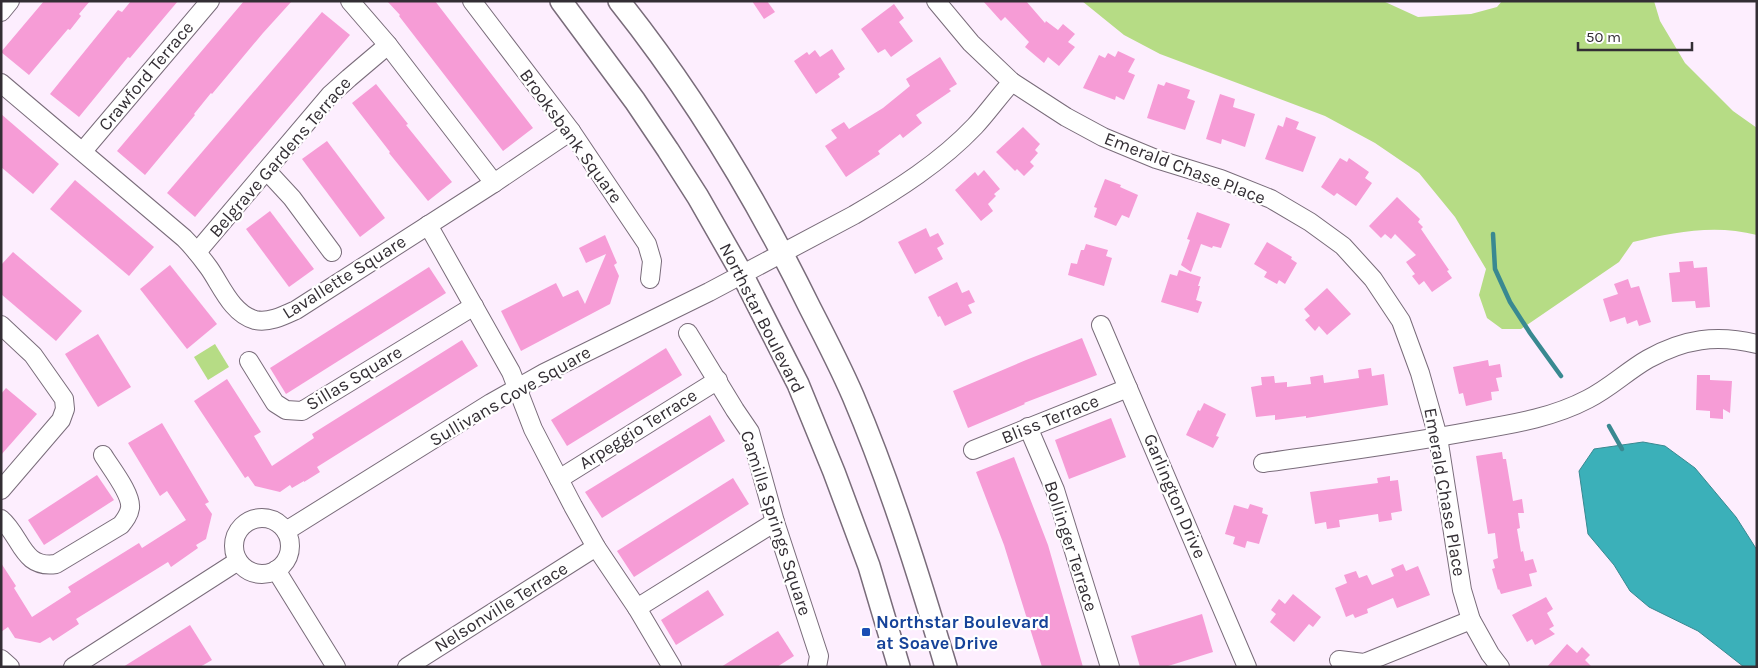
<svg xmlns="http://www.w3.org/2000/svg" width="1758" height="668" font-family="Karla,sans-serif">
	<style>
		.green { fill: #b6dc85 }
		.water { fill: #3bb0b9; stroke: #398991 }
		.lines { fill: none; stroke-linecap: round; stroke-linejoin: round }
		.stream { stroke: #398991; stroke-width: 4.5 }
		.building { fill: #f69cd6 }
		.minor-casing { stroke: #796c7a; stroke-width: 20 }
		.major-casing { stroke: #796c7a; stroke-width: 24 }
		.minor { stroke: #fff; stroke-width: 18 }
		.major { stroke: #fff; stroke-width: 21 }
		.transit-dot { fill: #1a4fb4; stroke: #fff; stroke-width: 2 }
		.labels { text-anchor: middle; dominant-baseline: central; stroke-width: 4.5; stroke-linejoin: round; paint-order: stroke }
		.street-label { font-size: 18px; fill: #332e34; stroke: #fff }
		.transit-label { font-size: 18px; font-weight: bold; fill: #164399; stroke: #fff; text-anchor: start }
	</style>
	<rect width="100%" height="100%" fill="#fdeefe"/>
	<g class="green">
		<path d="M1082,1H1383L1418,17L1471,14L1497,7L1502,1H1654L1660,21L1685,63L1733,111L1757,128V235C1715,224 1674,232 1633,242L1619,262L1521,329H1502L1487,318L1479,295L1486,269L1455,217L1419,173L1375,143L1325,116L1160,54L1124,35Z"/>
		<polygon points="215,344 229,367 208,380 194,357"/>
	</g>
	<polygon class="water" points="1643,442 1665,446 1695,468 1736,517 1757,550 1757,667 1744,667 1698,631 1649,607 1630,591 1614,565 1588,534 1579,471 1594,449"/>
	<g class="lines">
		<g class="stream">
			<polyline points="1493,234 1495,269 1510,302 1530,333 1561,376"/>
			<polyline points="1609,426 1622,449"/>
		</g>
	</g>
	<g class="building">
		<polygon points="44,1 90,1 79,14 81,16 70,30 68,29 29,75 1,52"/>
		<polygon points="131,1 178,1 130,58 128,57 79,117 50,94 118,10 122,12"/>
		<polygon points="244,1 292,1 263,33 212,94 211,93 194,114 195,115 145,175 117,151"/>
		<polygon points="387,1 435,1 533,128 503,151 399,16 400,15"/>
		<polygon points="752,1 767,1 775,12 764,19"/>
		<polygon points="983,1 1026,1 1045,23 1046,21 1058,30 1063,24 1075,34 1068,42 1075,47 1059,66 1048,57 1044,63 1025,47 1029,42 1005,17 1001,21"/>
		<polygon points="894,4 904,18 899,22 913,41 891,57 885,49 878,53 861,29"/>
		<polygon points="322,12 350,35 195,217 167,193"/>
		<polygon points="832,49 845,69 838,74 840,77 816,94 794,61 807,52 809,55 815,50 820,57"/>
		<polygon points="1118,51 1135,59 1128,72 1135,75 1124,100 1116,96 1115,100 1083,88 1099,55 1105,58 1108,53 1115,57"/>
		<polygon points="940,57 957,84 949,89 951,91 916,115 922,123 903,138 900,134 878,151 880,154 846,177 825,146 837,138 831,130 844,122 849,129 883,108 910,86 906,79"/>
		<polygon points="1166,82 1190,90 1187,98 1195,101 1185,130 1147,118 1158,84 1164,86"/>
		<polygon points="376,84 408,124 406,125 452,182 428,201 389,153 390,152 352,103"/>
		<polygon points="1220,94 1235,99 1233,107 1255,114 1245,147 1222,139 1221,144 1206,139"/>
		<polygon points="1,114 59,164 33,194 1,167"/>
		<polygon points="1286,117 1299,122 1296,129 1316,137 1303,172 1265,159 1278,125 1283,127"/>
		<polygon points="1023,127 1040,144 1035,150 1038,153 1030,162 1034,166 1024,176 1017,169 1015,171 996,152"/>
		<polygon points="327,141 385,218 360,237 302,159"/>
		<polygon points="1340,158 1347,162 1349,158 1369,172 1365,178 1372,183 1356,206 1337,193 1334,196 1321,187"/>
		<polygon points="984,170 1000,189 994,194 996,196 988,204 993,211 981,221 955,190 975,172 978,176"/>
		<polygon points="1105,179 1121,185 1120,187 1138,195 1129,218 1122,215 1116,226 1094,217 1097,208 1094,207"/>
		<polygon points="75,180 154,247 129,276 50,209"/>
		<polygon points="1397,197 1420,219 1418,222 1423,227 1421,229 1449,270 1447,271 1452,278 1432,292 1424,281 1419,285 1412,276 1415,274 1406,262 1416,255 1395,234 1391,239 1385,234 1381,238 1369,226"/>
		<polygon points="270,211 314,269 289,287 246,229"/>
		<polygon points="1197,212 1230,224 1221,248 1213,246 1212,248 1201,244 1191,272 1181,265 1190,240 1187,239"/>
		<polygon points="926,228 930,237 938,233 944,244 937,248 943,259 915,274 898,242"/>
		<polygon points="605,235 617,263 614,265 619,276 610,304 521,351 501,311 556,283 563,297 578,290 585,304 606,254 586,263 579,248"/>
		<polygon points="1267,242 1292,257 1291,259 1297,263 1285,284 1279,280 1277,284 1264,277 1267,272 1254,264"/>
		<polygon points="1086,244 1108,250 1106,256 1112,258 1104,286 1068,275 1071,263 1077,264 1081,250 1084,250"/>
		<polygon points="13,252 82,311 56,341 1,294 1,265"/>
		<polygon points="1693,261 1694,268 1707,267 1710,307 1696,308 1695,301 1672,302 1669,273 1680,272 1679,262"/>
		<polygon points="170,265 217,324 187,349 140,289"/>
		<polygon points="429,267 446,293 286,394 270,368"/>
		<polygon points="1179,270 1201,277 1198,286 1200,286 1196,300 1202,302 1198,313 1161,302 1170,274 1177,276"/>
		<polygon points="1628,279 1631,288 1639,286 1651,322 1639,326 1637,320 1627,324 1625,317 1610,322 1603,299 1618,294 1614,284"/>
		<polygon points="957,282 962,293 969,290 975,302 968,305 972,313 945,326 940,316 938,317 928,297"/>
		<polygon points="1327,288 1351,314 1327,335 1319,326 1315,331 1305,320 1310,316 1304,309"/>
		<polygon points="98,334 131,387 98,407 65,354"/>
		<polygon points="1082,338 1097,375 1024,403 1025,404 968,428 953,391 1026,360"/>
		<polygon points="462,340 478,366 317,467 320,472 304,482 304,481 292,488 290,485 280,492 255,486 248,476 245,478 194,401 227,379 261,432 254,436 272,466 314,438 312,434"/>
		<polygon points="666,348 682,375 567,446 551,420"/>
		<polygon points="1488,360 1489,366 1500,364 1502,377 1496,378 1499,391 1491,392 1492,400 1466,406 1463,393 1459,394 1453,367"/>
		<polygon points="1371,368 1372,376 1384,374 1388,405 1306,418 1306,416 1275,420 1275,415 1256,417 1251,387 1262,385 1261,377 1274,376 1275,383 1287,382 1287,387 1311,384 1310,377 1323,375 1324,383 1359,378 1358,370"/>
		<polygon points="1697,375 1710,375 1710,380 1732,381 1730,413 1723,409 1723,419 1710,418 1710,411 1696,410"/>
		<polygon points="6,388 37,414 1,455 1,394"/>
		<polygon points="1204,403 1226,414 1216,436 1219,437 1213,448 1186,435 1198,410 1200,411"/>
		<polygon points="710,415 725,441 602,518 585,492"/>
		<polygon points="1111,418 1126,457 1069,479 1055,440"/>
		<polygon points="162,423 209,502 205,504 212,514 206,539 196,545 198,548 171,567 168,562 76,619 79,624 53,641 50,637 40,643 15,638 8,627 1,632 1,563 16,586 14,588 32,617 71,592 68,587 139,543 142,548 186,520 167,491 160,496 128,443"/>
		<polygon points="1502,452 1503,459 1506,459 1513,501 1522,499 1524,513 1518,513 1520,528 1517,529 1521,552 1523,551 1525,561 1533,559 1537,572 1529,574 1532,586 1501,594 1499,589 1498,590 1492,569 1495,568 1493,560 1498,558 1495,533 1488,534 1476,456"/>
		<polygon points="1014,457 1048,545 1083,667 1042,667 1004,545 976,472"/>
		<polygon points="97,475 114,500 44,545 28,520"/>
		<polygon points="1390,476 1390,481 1398,480 1402,511 1391,513 1392,520 1379,522 1378,514 1339,520 1340,527 1327,529 1326,522 1315,524 1310,492 1378,483 1377,478"/>
		<polygon points="733,478 749,504 634,577 617,551"/>
		<polygon points="1250,504 1263,508 1262,513 1268,515 1259,544 1247,541 1245,548 1233,544 1235,537 1225,534 1234,505 1248,509"/>
		<polygon points="1403,564 1406,571 1418,566 1430,595 1397,608 1393,598 1367,609 1368,613 1355,618 1353,614 1346,617 1335,588 1347,583 1344,575 1356,571 1359,578 1367,575 1372,585 1394,576 1391,569"/>
		<polygon points="708,590 724,615 676,645 661,620"/>
		<polygon points="1293,594 1321,617 1313,627 1309,624 1294,642 1270,622 1276,614 1271,610 1279,599 1285,604"/>
		<polygon points="1546,597 1553,609 1547,613 1554,626 1549,629 1555,634 1535,645 1532,639 1527,642 1512,615"/>
		<polygon points="1202,614 1213,652 1165,667 1140,667 1131,636"/>
		<polygon points="190,625 212,660 200,667 123,667"/>
		<polygon points="778,631 794,656 777,667 721,667"/>
		<polygon points="1567,644 1577,653 1582,647 1590,655 1585,660 1592,667 1547,667"/>
	</g>
	<g class="lines">
		<g class="minor-casing">
			<g id="minor">
				<polyline points="350,1 388,45 494,183"/>
				<polyline points="472,1 571,131 647,244 652,261 650,279"/>
				<polyline points="936,1 971,43 1012,82 1066,117 1103,137 1156,159 1221,179 1271,199 1310,222 1343,246 1373,279 1401,321 1420,373 1438,437 1462,590 1471,620 1490,654 1500,667"/>
				<polyline points="1,12 10,1"/>
				<path d="M1,83L184,238C193,247 201,257 209,268C221,285 232,314 255,320C269,323 283,316 296,310L494,183L571,131"/>
				<polyline points="83,151 210,1"/>
				<polyline points="267,171 292,198 332,252"/>
				<polyline points="428,225 511,372 533,429 573,506 596,547 637,608 672,667"/>
				<polyline points="197,252 330,95 349,78 388,45"/>
				<polyline points="1,325 33,355 64,399 65,409 61,420 1,490"/>
				<polyline points="1101,325 1247,667"/>
				<polyline points="688,333 735,410 750,432 775,522 819,656 817,667"/>
				<polyline points="249,361 275,403 286,410 302,411 474,306"/>
				<polyline points="1028,427 1055,490 1110,667"/>
				<polyline points="973,450 1128,388"/>
				<path d="M1263,463C1333,453 1403,444 1472,431C1512,424 1552,418 1588,399C1610,388 1627,371 1648,359C1684,339 1716,334 1757,344"/>
				<polyline points="559,479 718,380"/>
				<circle cx="262" cy="546" r="28"/>
				<path d="M1,519C22,537 22,569 56,564L121,525C125,520 129,515 130,508C132,494 110,467 103,455"/>
				<path d="M286,531L491,403L544,373L709,292L854,215C897,190 941,162 975,126C988,112 999,96 1012,82"/>
				<polyline points="276,570 336,667"/>
				<polyline points="637,608 775,522"/>
				<polyline points="1,659 10,667"/>
				<polyline points="1339,660 1364,663 1471,620"/>
				<polyline points="73,667 238,561"/>
				<polyline points="407,667 596,547"/>
			</g>
		</g>
		<g class="major-casing">
			<g id="major">
				<polyline points="561,1 635,101 668,150 698,197 742,274 798,384 834,472 869,566 899,667"/>
				<path d="M619,1C694,95 757,200 810,308C825,337 840,366 853,396C890,483 919,576 946,667"/>
			</g>
		</g>
		<use href="#minor" class="minor"/>
		<use href="#major" class="major"/>
	</g>
	<rect class="transit-dot" x="861" y="627" width="10" height="10" rx="2.5"/>
	<g class="labels">
		<g class="street-label">
			<text transform="translate(146 76) rotate(-50)">Crawford Terrace</text>
			<text transform="translate(571 136) rotate(54)">Brooksbank Square</text>
			<text transform="translate(280 157) rotate(-49)">Belgrave Gardens Terrace</text>
			<text transform="translate(1185 168) rotate(21)">Emerald Chase Place</text>
			<text transform="translate(344 277) rotate(-32)">Lavallette Square</text>
			<text transform="translate(762 318) rotate(63)">Northstar Boulevard</text>
			<text transform="translate(354 378) rotate(-31)">Sillas Square</text>
			<text transform="translate(510 396) rotate(-30)">Sullivans Cove Square</text>
			<text transform="translate(1050 419) rotate(-22)">Bliss Terrace</text>
			<text transform="translate(638 429) rotate(-32)">Arpeggio Terrace</text>
			<text transform="translate(1445 492) rotate(80)">Emerald Chase Place</text>
			<text transform="translate(1175 496) rotate(67)">Garlington Drive</text>
			<text transform="translate(776 523) rotate(72)">Camilla Springs Square</text>
			<text transform="translate(1071 546) rotate(72)">Bollinger Terrace</text>
			<text transform="translate(501 607) rotate(-32)">Nelsonville Terrace</text>
		</g>
		<g class="transit-label">
			<text x="876" y="622">Northstar Boulevard<tspan x="876" dy="21">at Soave Drive</tspan></text>
		</g>
	</g>
	<rect width="1758" height="668" fill="none" stroke="#332e34" stroke-width="5"/>
	<path d="M1578 42v8h114v-8" fill="none" stroke="#332e34" stroke-width="2.5"/>
	<text x="1586" y="42" font-size="15" fill="#332e34" stroke="#ffffff" stroke-width="4" paint-order="stroke">50 m</text>
</svg>
